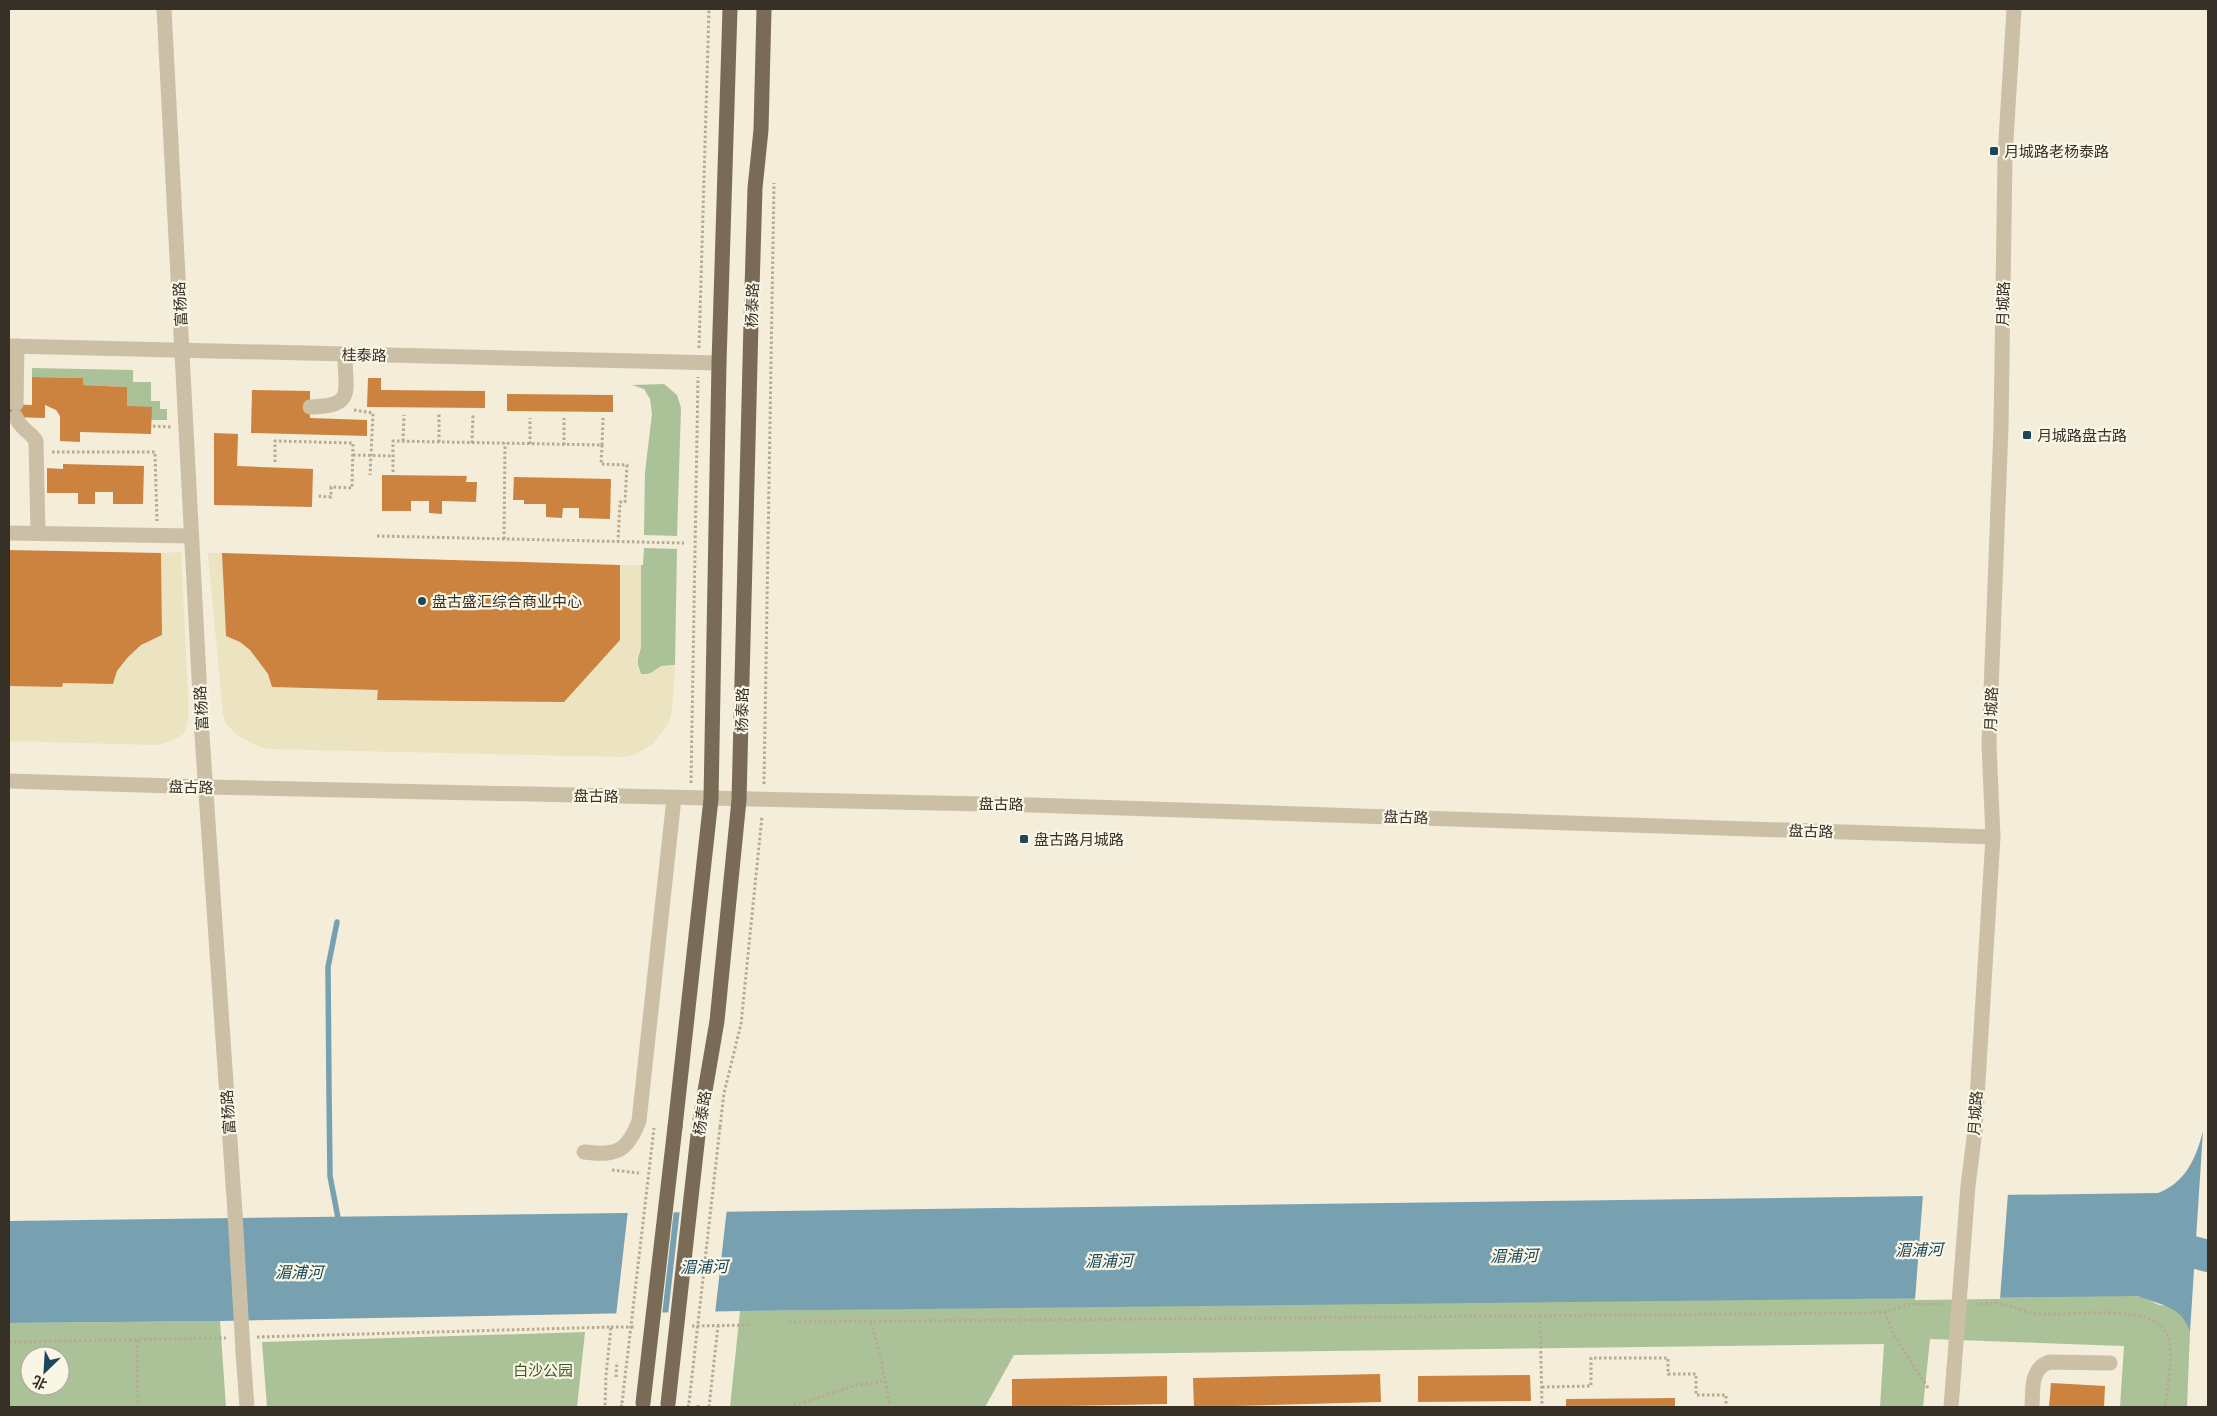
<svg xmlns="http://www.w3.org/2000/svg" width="2217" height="1416" font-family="Poppins,'Noto Sans SC',sans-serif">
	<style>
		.green { fill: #abc299; fill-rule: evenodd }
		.plaza { fill: #ece3c0 }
		.water { fill: #77a1b1 }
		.pier { fill: #f3edda }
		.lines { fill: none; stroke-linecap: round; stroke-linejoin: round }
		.stream { stroke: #77a1b1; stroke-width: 5.5 }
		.river { stroke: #77a1b1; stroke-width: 32 }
		.building { fill: #cc833f }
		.path { stroke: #b7aa8f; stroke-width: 3; stroke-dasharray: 2.5 2.5; stroke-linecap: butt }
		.minor { stroke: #cbc0a5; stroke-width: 15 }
		.major { stroke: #7a6b57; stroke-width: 15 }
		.path-bridge { stroke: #b7aa8f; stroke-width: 3; stroke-dasharray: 2.5 2.5; stroke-linecap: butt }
		.minor-bridge { stroke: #cbc0a5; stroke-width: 15 }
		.major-bridge { stroke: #7a6b57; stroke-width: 15 }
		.poi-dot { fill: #1a475a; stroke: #faf6e6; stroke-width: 2 }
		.labels { text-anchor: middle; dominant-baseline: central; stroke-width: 4.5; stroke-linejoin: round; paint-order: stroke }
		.poi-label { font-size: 15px; fill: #373027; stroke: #faf6e6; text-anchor: start }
		.street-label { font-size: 15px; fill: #373027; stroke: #faf6e6 }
		.park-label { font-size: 15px; fill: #3b5629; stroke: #faf6e6 }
		.water-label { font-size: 16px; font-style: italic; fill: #1a475a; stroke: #faf6e6 }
	</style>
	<rect width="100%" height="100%" fill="#f3edda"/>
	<g class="green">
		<polygon points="32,368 133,370 133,382 151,382 151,401 160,401 160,409 167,409 167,420 151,420 127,406 127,387 83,385 83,378 32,377"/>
		<polygon points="664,384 677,395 681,408 677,536 644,535 645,472 652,414 650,399 644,389 632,385"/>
		<path d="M644,548L677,549L675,665C662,664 654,676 641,674L637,662L641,647V565H643Z"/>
		<polygon points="1933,1296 2139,1296 2159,1305 2173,1307 2185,1319 2190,1332 2187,1407 2120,1407 2124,1346 1930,1339 1923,1407 1880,1407 1884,1344 1014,1355 985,1407 730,1407 740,1311"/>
		<path d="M220,1321L226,1407H9V1323ZM30,1356H60V1386H30Z"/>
		<polygon points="585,1332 577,1407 267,1407 262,1342"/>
	</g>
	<g class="plaza">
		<polygon points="181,552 189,716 184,734 168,742 157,745 9,741 9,686 62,687 63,683 113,684 117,671 128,657 141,645 162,635 161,553"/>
		<polygon points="208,553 222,553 226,636 240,642 250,650 268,674 272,687 378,690 378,700 564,702 620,640 620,565 641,565 641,647 638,657 638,669 641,674 648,675 661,666 675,665 672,710 669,722 654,743 635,755 625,757 268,749 258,746 237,735 226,724 223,715"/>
	</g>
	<path class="water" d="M2203,1131L2190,1332C2180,1304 2163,1307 2138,1296L740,1311L220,1321L9,1323V1221L2158,1193C2185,1183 2196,1159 2203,1131Z"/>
	<g class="pier">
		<polygon points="2008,1193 2000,1299 1915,1300 1923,1194"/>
		<polygon points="727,1208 715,1314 668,1315 680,1209"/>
		<polygon points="674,1209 662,1315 616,1316 628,1210"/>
	</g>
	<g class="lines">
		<polyline class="stream" points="337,922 328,967 329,1090 330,1176 339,1223"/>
		<polyline class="river" points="2151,1247 2174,1247 2208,1256"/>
	</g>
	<g class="building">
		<polygon points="32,377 83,378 83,385 127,387 127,406 152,407 151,434 80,432 80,442 60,441 60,416 56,410 45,405 45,418 9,417 9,404 32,405"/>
		<polygon points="368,378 381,378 381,390 485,391 485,408 367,407"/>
		<polygon points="252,390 310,391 310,418 367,420 367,436 251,433"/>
		<polygon points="507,394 613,395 613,412 507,411"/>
		<polygon points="214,433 238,434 237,466 313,469 312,507 214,505"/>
		<polygon points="63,464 144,466 143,504 113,504 113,492 95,492 95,504 78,504 78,493 47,493 47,468 63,469"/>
		<polygon points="382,475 467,476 466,482 477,482 476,502 442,501 442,514 429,513 429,501 411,501 411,511 382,511"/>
		<polygon points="514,477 611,479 610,519 579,518 579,508 563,508 562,518 546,517 546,504 524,504 524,500 513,500"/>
		<polygon points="9,550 161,553 162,635 141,645 128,657 117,671 113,684 63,683 62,687 9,686"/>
		<polygon points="222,553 620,565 620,640 564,702 377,700 378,690 272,687 268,674 250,650 240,642 226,636"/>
		<polygon points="1380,1374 1381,1402 1194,1407 1193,1378"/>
		<polygon points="1530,1375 1531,1401 1418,1402 1418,1376"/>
		<polygon points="1167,1376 1167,1404 1012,1407 1012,1379"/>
		<polygon points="2051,1383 2105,1386 2104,1407 2049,1407"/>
		<polygon points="1675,1398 1675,1407 1566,1407 1566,1399"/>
	</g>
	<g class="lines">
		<g class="path">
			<polyline points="699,348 709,9"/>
			<polyline points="354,410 373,413 370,475"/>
			<polyline points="153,426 171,427"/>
			<polyline points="403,441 404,415"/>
			<polyline points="439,442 439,414"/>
			<polyline points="472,443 473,415"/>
			<polyline points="530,444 530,418"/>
			<polyline points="564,445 564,418"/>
			<polyline points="602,445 603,418"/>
			<polyline points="52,452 155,452 157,521"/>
			<polyline points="353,455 393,456"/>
			<polyline points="275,462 275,441 353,443 352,488 331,487 331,497 317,496"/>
			<polyline points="393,472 393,441 602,445 601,464 627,465 625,502 620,502 618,541"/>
			<polyline points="377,536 684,543"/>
			<polyline points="504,539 505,443"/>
			<polyline points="691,783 698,377"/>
			<polyline points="764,784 774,183"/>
			<polyline points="720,1127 724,1093 741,1024 762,816"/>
			<polyline points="612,1170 639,1173"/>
			<path d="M1975,1304C1984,1304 1994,1302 2002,1304C2016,1307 2028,1314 2042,1314C2072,1316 2150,1303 2166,1332C2176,1349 2167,1388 2165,1407"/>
			<polyline points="1885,1312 1895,1337 1928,1388"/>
			<polyline points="1540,1316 1542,1407"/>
			<polyline points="789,1322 1868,1313 1885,1312 1910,1304 1944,1304"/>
			<polyline points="871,1323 880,1354 890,1407"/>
			<polyline points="692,1326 749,1325"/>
			<polyline points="611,1327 636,1327"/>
			<polyline points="257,1337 611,1327 606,1375 605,1407"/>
			<polyline points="137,1340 138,1407"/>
			<polyline points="9,1342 226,1338"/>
			<polyline points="616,1377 617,1362"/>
			<polyline points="1542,1387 1591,1386 1591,1358 1668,1358 1668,1374 1696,1374 1696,1395 1726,1395 1726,1407"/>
			<polyline points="621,1407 622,1403"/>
			<polyline points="688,1407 689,1403"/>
			<polyline points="698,1407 698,1405"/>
			<polyline points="709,1407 718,1326"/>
			<polyline points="789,1407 857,1385 886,1381"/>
		</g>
		<g class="minor">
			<polyline points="164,9 202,735 235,1213"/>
			<polyline points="9,346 719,363"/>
			<polyline points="16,404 17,346"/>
			<path d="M310,407C356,406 345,392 345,355"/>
			<path d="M16,417C20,429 30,431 36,441L38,533"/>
			<polyline points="9,533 191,536"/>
			<polyline points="9,781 206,787 1031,805 1993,837"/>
			<polyline points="1975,1130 1993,837 1989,744 2001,427 2005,156 2014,9"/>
			<path d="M584,1152C616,1156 627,1152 639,1121L674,798"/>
			<polyline points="243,1352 247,1407"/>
			<polyline points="1951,1407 1954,1369"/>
			<path d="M2032,1407C2033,1390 2030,1369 2049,1362L2110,1363"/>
		</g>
		<g class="major">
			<polyline points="699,1126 717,1021 739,800 751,323 755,188 761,130 764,9"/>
			<polyline points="675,1127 711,799 719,363 730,9"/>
		</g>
		<g class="path-bridge">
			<polyline points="622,1403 654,1128"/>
			<polyline points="689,1403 720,1127"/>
		</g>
		<g class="minor-bridge">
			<polyline points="235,1213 243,1352"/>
			<polyline points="1954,1369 1968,1186 1975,1130"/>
		</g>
		<g class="major-bridge">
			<polyline points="643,1403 675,1127"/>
			<polyline points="668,1404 699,1126"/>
		</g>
	</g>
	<g class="poi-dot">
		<rect x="1989" y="146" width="10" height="10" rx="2.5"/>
		<rect x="2022" y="430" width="10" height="10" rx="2.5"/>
		<circle cx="422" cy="601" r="5"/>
		<rect x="1019" y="834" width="10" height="10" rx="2.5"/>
	</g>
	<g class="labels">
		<g class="poi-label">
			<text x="2004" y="151">月城路老杨泰路</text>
			<text x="2037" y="435">月城路盘古路</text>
			<text x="432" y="601">盘古盛汇综合商业中心</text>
			<text x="1034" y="839">盘古路月城路</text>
		</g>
		<g class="street-label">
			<text transform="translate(180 304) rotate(-93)">富杨路</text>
			<text transform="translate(2003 304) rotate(-89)">月城路</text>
			<text transform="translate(752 305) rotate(-88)">杨泰路</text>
			<text transform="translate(364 355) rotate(1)">桂泰路</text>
			<text transform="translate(201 708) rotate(-93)">富杨路</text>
			<text transform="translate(1991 709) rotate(-88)">月城路</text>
			<text transform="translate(742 710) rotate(-89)">杨泰路</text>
			<text transform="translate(191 787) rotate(2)">盘古路</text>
			<text transform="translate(596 796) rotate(1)">盘古路</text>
			<text transform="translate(1001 804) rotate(1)">盘古路</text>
			<text transform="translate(1406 817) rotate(2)">盘古路</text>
			<text transform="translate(1811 831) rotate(2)">盘古路</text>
			<text transform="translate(228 1112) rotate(-94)">富杨路</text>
			<text transform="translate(702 1113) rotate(-81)">杨泰路</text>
			<text transform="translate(1975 1113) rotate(-86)">月城路</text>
		</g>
		<g class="park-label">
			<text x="543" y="1370">白沙公园</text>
		</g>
		<g class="water-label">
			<text transform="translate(1919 1250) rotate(-1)">湄浦河</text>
			<text transform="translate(1514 1256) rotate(-1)">湄浦河</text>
			<text transform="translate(1109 1261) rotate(-1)">湄浦河</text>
			<text transform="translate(704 1267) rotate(-1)">湄浦河</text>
			<text x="299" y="1272">湄浦河</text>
		</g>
	</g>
	<rect width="2217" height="1416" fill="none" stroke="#373027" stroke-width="20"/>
	<g transform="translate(45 1371) rotate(205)"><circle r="24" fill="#faf6e6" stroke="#aca79a"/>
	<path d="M0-4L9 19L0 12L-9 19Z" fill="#1a475a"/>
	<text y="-8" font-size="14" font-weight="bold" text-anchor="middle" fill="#373027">北</text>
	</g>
</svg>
